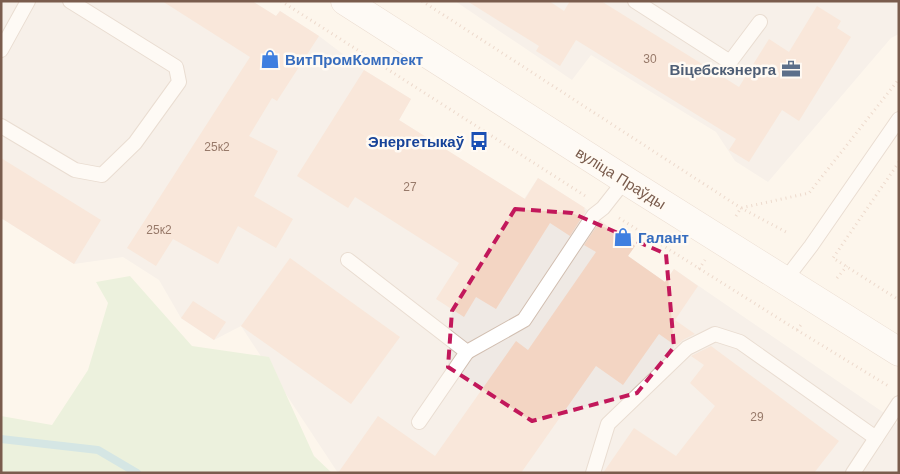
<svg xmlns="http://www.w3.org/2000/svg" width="900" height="474" font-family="Arial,sans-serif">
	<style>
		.industrial { fill: #efe9e4 }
		.green { fill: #d8ecc9 }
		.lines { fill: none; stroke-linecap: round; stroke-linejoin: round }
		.stream { stroke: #a5d3da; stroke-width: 8 }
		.building { fill: #f3d5c3 }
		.lane-casing { stroke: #d1beb0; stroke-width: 16 }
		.secondary-casing { stroke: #d6c0b0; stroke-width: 29 }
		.path { stroke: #d9b8a5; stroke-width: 3; stroke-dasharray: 1 4; stroke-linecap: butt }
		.lane { stroke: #fff; stroke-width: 14 }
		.secondary { stroke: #fff; stroke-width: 28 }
		.marked { fill: none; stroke: #c2185b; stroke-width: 4; stroke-dasharray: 10 6; stroke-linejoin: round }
		.labels { text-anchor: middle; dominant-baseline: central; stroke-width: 5; stroke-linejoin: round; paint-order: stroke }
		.number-label { font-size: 12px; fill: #987a6a }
		.shop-label { font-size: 15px; font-weight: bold; fill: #366cbe; stroke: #fffaf3; text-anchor: start }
		.service-label { font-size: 15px; font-weight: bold; fill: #4e5e75; stroke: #fffaf3; text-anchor: end }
		.transit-label { font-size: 15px; font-weight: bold; fill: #164399; stroke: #fffaf3; text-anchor: end }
		.street-label { font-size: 15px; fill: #7a5c4d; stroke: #fffaf3 }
	</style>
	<rect width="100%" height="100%" fill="#fdf6ec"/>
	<g class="industrial">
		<polygon points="1,1 252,1 276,16 280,11 319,36 364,70 411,99 399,120 524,199 538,178 585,208 612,229 635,246 628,256 665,282 674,269 890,417 899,425 899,473 338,473 241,326 214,340 181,318 159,280 123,257 74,264 1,218"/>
		<polygon points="455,1 899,1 899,34 891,38 768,182 735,161 716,132 591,55 572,80"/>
	</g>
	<polygon class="green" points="130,276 192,346 269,357 314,456 332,473 1,473 1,416 52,425 88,370 108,303 96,282"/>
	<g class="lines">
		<polyline class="stream" points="1,439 98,450 137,473"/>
	</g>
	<g class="building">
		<polygon points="162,1 252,1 276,16 280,11 319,36 277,101 272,98 249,136 278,151 254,196 293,219 276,248 238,226 218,264 173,239 156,266 127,248 250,57"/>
		<polygon points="467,1 549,1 564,11 570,1 601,1 739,87 769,39 789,52 817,6 841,21 837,28 851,37 799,121 782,110 749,162 729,150 736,139 576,40 560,66 536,51 539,46"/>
		<polygon points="364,70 411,99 399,120 525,199 538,178 585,208 584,209 586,211 570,236 550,223 496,309 476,297 464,317 436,299 459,263 355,197 348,208 297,176"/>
		<polygon points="1,158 101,220 74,264 1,218"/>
		<polygon points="600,221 635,246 628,256 665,282 674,269 698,286 675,320 695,334 683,340 676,346 659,334 623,385 596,366 521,473 338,473 378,416 435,456 516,341 528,350 596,252 584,245"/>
		<polygon points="290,258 400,337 351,404 241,326"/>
		<polygon points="193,301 226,322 214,340 181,318"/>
		<polygon points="711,346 839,441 814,473 603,473 634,428 676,456 715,406 690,383 704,365 691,356"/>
	</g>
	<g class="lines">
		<g class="lane-casing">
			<g id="lane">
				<polyline points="635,1 730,62 760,22"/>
				<polyline points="1,50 28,1"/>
				<polyline points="1,126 75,170 102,175 135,143 179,82 176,67 70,1"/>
				<polyline points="348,260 467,352 524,320 594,215 603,208 625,180"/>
				<polyline points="785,280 811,246 899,119"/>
				<polyline points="419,422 467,352"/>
				<polyline points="593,473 608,424 687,348 715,334 740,342 876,438"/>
				<polyline points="853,473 899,403"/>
			</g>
		</g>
		<g class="secondary-casing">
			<polyline id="secondary" points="345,1 625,180 899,352"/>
		</g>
		<g class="path">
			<polyline points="281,1 587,197"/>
			<polyline points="422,1 741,208 788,233"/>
			<polyline points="899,162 833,258 899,300"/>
			<polyline points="736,216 741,208 809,193 899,79"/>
			<polyline points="619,218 797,330 890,387"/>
			<polyline points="699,269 705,260"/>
			<polyline points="837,278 847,266"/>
			<polyline points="797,330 803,322"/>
		</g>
		<use href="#lane" class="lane"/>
		<use href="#secondary" class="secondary"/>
	</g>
	<path d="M0 0H900V474H0ZM515,209L572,213L666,254L674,347L637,393L532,421L448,367L452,311Z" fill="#fdf6ec" fill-opacity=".55" fill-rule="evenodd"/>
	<path class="marked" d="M515,209L572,213L666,254L674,347L637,393L532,421L448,367L452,311Z"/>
	<defs>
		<g id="shop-bare" transform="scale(1.5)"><path d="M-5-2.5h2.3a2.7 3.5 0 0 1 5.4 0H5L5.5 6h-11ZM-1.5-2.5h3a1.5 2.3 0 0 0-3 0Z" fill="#3f7fe0" stroke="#fffaf3" stroke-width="2.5" paint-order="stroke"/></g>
		<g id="office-bare" transform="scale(1.5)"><path d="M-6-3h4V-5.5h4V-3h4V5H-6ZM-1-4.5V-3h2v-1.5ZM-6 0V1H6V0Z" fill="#5c6f8a" stroke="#fffaf3" stroke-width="2.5" paint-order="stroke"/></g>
		<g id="bus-bare" transform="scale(1.5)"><path d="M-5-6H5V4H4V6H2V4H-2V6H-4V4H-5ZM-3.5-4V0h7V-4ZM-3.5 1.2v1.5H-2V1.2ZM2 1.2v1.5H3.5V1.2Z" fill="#1a4fb4" stroke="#fffaf3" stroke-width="2.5" paint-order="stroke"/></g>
	</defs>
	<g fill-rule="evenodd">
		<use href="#shop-bare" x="270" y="59"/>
		<use href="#office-bare" x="791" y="69"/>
		<use href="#bus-bare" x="479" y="141"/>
		<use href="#shop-bare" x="623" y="237"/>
	</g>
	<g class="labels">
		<g class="number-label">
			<text x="650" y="59">30</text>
			<text x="217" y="147">25к2</text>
			<text x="410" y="187">27</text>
			<text x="159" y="230">25к2</text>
			<text x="757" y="417">29</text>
		</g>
		<g class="shop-label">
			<text x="285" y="59">ВитПромКомплект</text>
			<text x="638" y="237">Галант</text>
		</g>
		<g class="service-label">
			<text x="776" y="69">Віцебскэнерга</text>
		</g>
		<g class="transit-label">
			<text x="464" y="141">Энергетыкаў</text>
		</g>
		<g class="street-label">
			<text transform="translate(621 178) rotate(32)">вуліца Праўды</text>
		</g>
	</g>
	<rect width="900" height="474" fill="none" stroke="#7a5c4d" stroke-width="5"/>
</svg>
